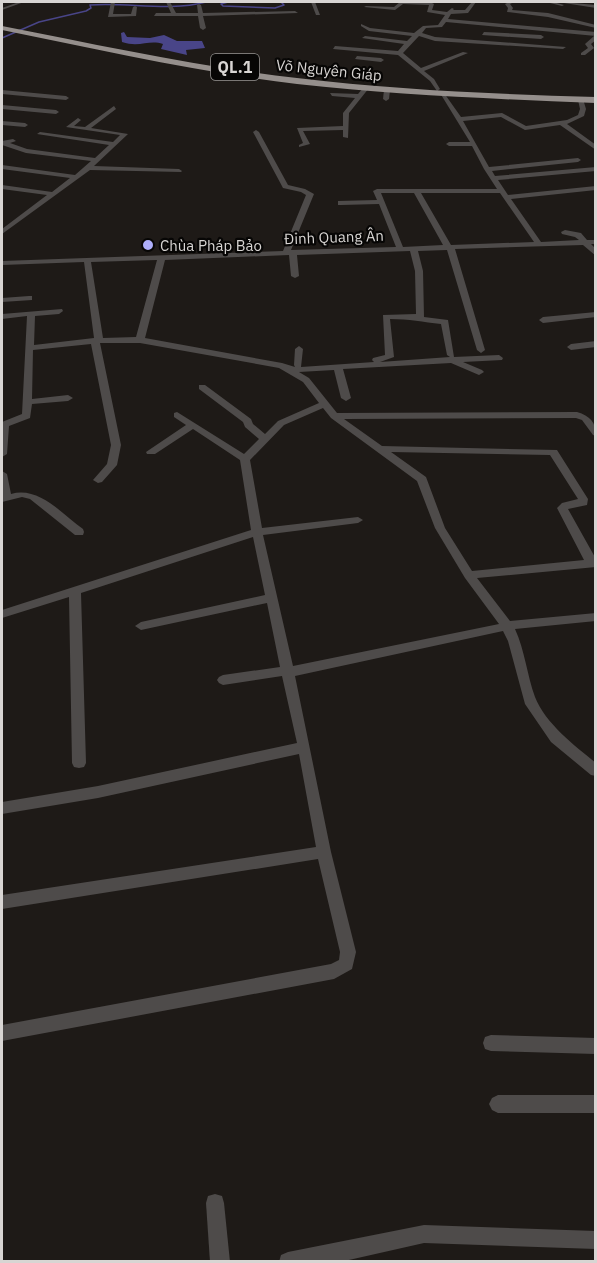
<svg xmlns="http://www.w3.org/2000/svg" width="597" height="1263" font-family="'IBM Plex Sans',sans-serif">
	<style>
		.water { fill: #494588 }
		.lines { fill: none; stroke-linecap: round; stroke-linejoin: round }
		.stream { stroke: #494588; stroke-width: 1.5 }
		.minor { fill: #4e4b4a; fill-rule: evenodd }
		.highway { fill: #958f8c; fill-rule: evenodd }
		.poi-dot { fill: #aeaefa; stroke: #070605; stroke-width: 2 }
		.labels { text-anchor: middle; dominant-baseline: central; stroke-width: 4.5; stroke-linejoin: round; paint-order: stroke }
		.far-street-label { font-size: 15px; fill: #d8d5d3; stroke: #070605 }
		.far-poi-label { font-size: 15px; fill: #d8d5d3; stroke: #070605; text-anchor: start }
		.shield { fill: #070605; stroke: #999795; stroke-width: 1.5 }
		.shield-label { font-size: 16px; font-weight: bold; fill: #d8d5d3 }
	</style>
	<rect width="100%" height="100%" fill="#1e1a17"/>
	<path class="water" d="M124,32L127,37L150,38L164,35L177,41H202L205,48L186,50L187,55L161,49L163,44C149,39 140,48 122,42L121,33Z"/>
	<g class="lines">
		<g class="stream">
			<polyline points="228,2 221,4 223,6 275,8 284,5 281,2"/>
			<path d="M2,38L39,22L86,11L91,8L90,5C129,2 168,12 206,2"/>
		</g>
		<g class="minor">
			<polygon points="19,2 24,2 2,10 2,8"/>
			<polygon points="111,2 115,2 113,14 131,14 133,7 135,6 137,7 136,16 108,17"/>
			<polygon points="166,2 170,2 176,13 198,13 197,5 199,4 201,5 203,13 295,11 298,13 203,16 206,28 203,30 200,28 198,16 154,16 156,13 171,13"/>
			<polygon points="311,2 315,2 320,15 316,15"/>
			<polygon points="400,2 432,3 434,4 432,10 447,12 452,8 454,9 453,10 465,10 472,2 476,2 468,13 451,14 448,19 596,32 596,36 446,22 442,27 426,28 422,33 435,37 566,47 563,49 435,41 419,36 403,53 421,68 463,52 468,53 424,71 434,79 440,89 437,91 430,81 398,55 333,49 335,46 398,51 404,44 362,38 365,36 407,41 412,36 369,31 361,26 361,24 370,28 414,33 423,26 438,25 445,15 427,12 429,5 403,4 395,10 364,7 366,6 394,7"/>
			<polygon points="509,2 514,2 510,4 513,8 512,10 548,13 596,25 596,28 548,17 507,12 508,8 505,4"/>
			<polygon points="546,2 553,2 564,5 562,6"/>
			<polygon points="562,2 596,5 596,8 564,3"/>
			<polygon points="484,32 541,35 544,37 541,39 482,35"/>
			<polygon points="594,36 596,40 591,44 594,48 585,55 581,55 581,53 588,48 585,44"/>
			<polygon points="357,56 381,58 384,60 381,62 355,59"/>
			<polygon points="364,87 369,88 349,113 348,138 343,137 343,130 303,131 310,144 299,147 299,145 303,143 297,128 343,126 343,113 355,98 332,96 330,93 358,94"/>
			<polygon points="387,88 390,90 389,99 386,101 383,99 384,90"/>
			<polygon points="2,90 66,96 69,98 66,100 2,94"/>
			<path d="M440,93H444L461,117L502,113L526,126L567,120L578,115L580,109L578,100L583,99L586,109L584,116L567,124L596,145V150L560,125L525,130L501,117L463,121L489,167L578,158L581,160L578,162L492,171L495,176L596,167V171L498,180L508,195L596,186V190L511,199L541,242L579,240L575,237L562,234L561,232L565,230L581,233L587,240H596V244H591L596,249V256L583,245L455,249L485,350L481,353L477,350L447,250L418,251L423,271L424,317L448,320L454,357L499,355L503,358L502,360L463,362L482,370L484,372L479,375L451,363L343,369L351,398L346,401L341,398L334,370L299,372L309,378L337,413L577,412C590,416 596,422 596,436L593,435L582,420L576,418L344,419L382,446L557,450L588,499L587,505L568,509L596,559V567L477,578L510,621L596,613V621L515,629C525,651 527,675 535,697C545,723 575,746 596,763V776L591,775L551,742L525,704L508,641L503,631L295,676L331,852L356,952L352,969L334,979L2,1041V1025L331,964L339,960L340,952L318,859L2,909V895L316,847L299,754L98,798L2,814V802L98,786L297,743L282,676L223,685L219,683L217,680L219,677L223,675L280,667L267,603L141,630L135,626L141,622L265,595L253,537L81,593L86,763L84,767L79,768L74,767L72,763L69,597L2,618V610L251,530L240,460L193,429L155,454H147L146,452L186,425L174,417V413L177,412L244,454L259,439L245,427L243,422L199,389V385H205L251,419L253,424L265,434L278,421L319,403L303,382L279,368L140,343H100L121,445L117,465L102,482L98,483L93,480L107,464L111,445L91,344L33,350L32,399L68,395L73,398L68,401L32,404L30,418L9,426L7,454L2,457V422L22,414L27,316L2,319V314L62,309L63,311L59,314L35,316L34,345L94,338L84,262L2,265V261L283,251L306,195L301,192L283,188L253,132L256,130L259,132L288,185L305,189L314,194L291,250L396,247L379,204L341,205H338V201L377,200L373,191L377,189H497L484,169L472,146H449L446,144L449,142H470ZM381,193H414L443,245L403,247ZM421,193H500L534,242L451,245ZM410,251L415,271L416,314L383,315L385,355L373,358L372,360L374,362L301,367L303,349L299,346L295,349L294,365L295,367L282,363L145,338L165,260L289,255L291,276L295,278L299,276L297,255ZM157,260L136,337L103,338L91,262ZM390,319C409,319 423,322 441,324L447,355L450,357L380,362L394,357ZM323,408L331,418L417,481L435,528L465,578L499,624L293,666L263,535L358,523L363,520L358,517L262,528L250,460L284,425ZM391,452L550,455L578,499L562,503L557,508L584,560L472,571L445,528L426,477Z"/>
			<polygon points="2,105 56,110 59,112 56,114 2,109"/>
			<polygon points="114,106 116,109 91,128 128,134 94,166 179,169 182,171 181,172 90,170 2,234 2,229 47,195 2,189 2,185 52,192 70,178 2,169 2,165 75,175 91,161 26,153 2,145 2,141 13,139 16,141 10,143 27,149 95,158 109,145 37,134 40,132 113,142 120,135 66,127 78,118 81,120 74,126 85,127"/>
			<polygon points="2,121 25,123 28,125 25,127 2,125"/>
			<polygon points="29,296 32,296 32,300 2,302 2,298"/>
			<polygon points="596,312 596,317 543,323 539,320 543,317"/>
			<polygon points="596,341 596,347 571,350 567,347 571,344"/>
			<path d="M2,471L7,474L11,494C39,486 62,514 83,529L84,532L83,535H75L30,499L22,497L2,502Z"/>
			<polygon points="491,1035 596,1038 596,1054 491,1051 485,1049 483,1043 485,1037"/>
			<polygon points="498,1095 596,1095 596,1113 498,1113 492,1110 489,1104 492,1098"/>
			<polygon points="215,1194 222,1196 224,1203 230,1262 210,1262 206,1203 208,1196"/>
			<polygon points="424,1225 596,1231 596,1249 424,1243 340,1262 279,1262 281,1255 288,1252"/>
		</g>
		<path class="highway" d="M2,26C100,45 198,67 297,78C396,90 496,94 596,97V103C496,99 396,95 297,84C198,72 100,50 2,30Z"/>
	</g>
	<circle class="poi-dot" cx="148" cy="245" r="6"/>
	<g class="labels">
		<g class="far-street-label">
			<text transform="translate(329 70) rotate(6)">Võ Nguyên Giáp</text>
			<text transform="translate(334 237) rotate(-2)">Đinh Quang Ân</text>
		</g>
		<g class="far-poi-label">
			<text x="160" y="245">Chùa Pháp Bảo</text>
		</g>
		<rect class="shield" x="211" y="54" width="48" height="26" rx="4.5"/>
		<g class="shield-label">
			<text x="235" y="67">QL.1</text>
		</g>
	</g>
	<rect width="597" height="1263" fill="none" stroke="#d8d5d3" stroke-width="6"/>
</svg>
